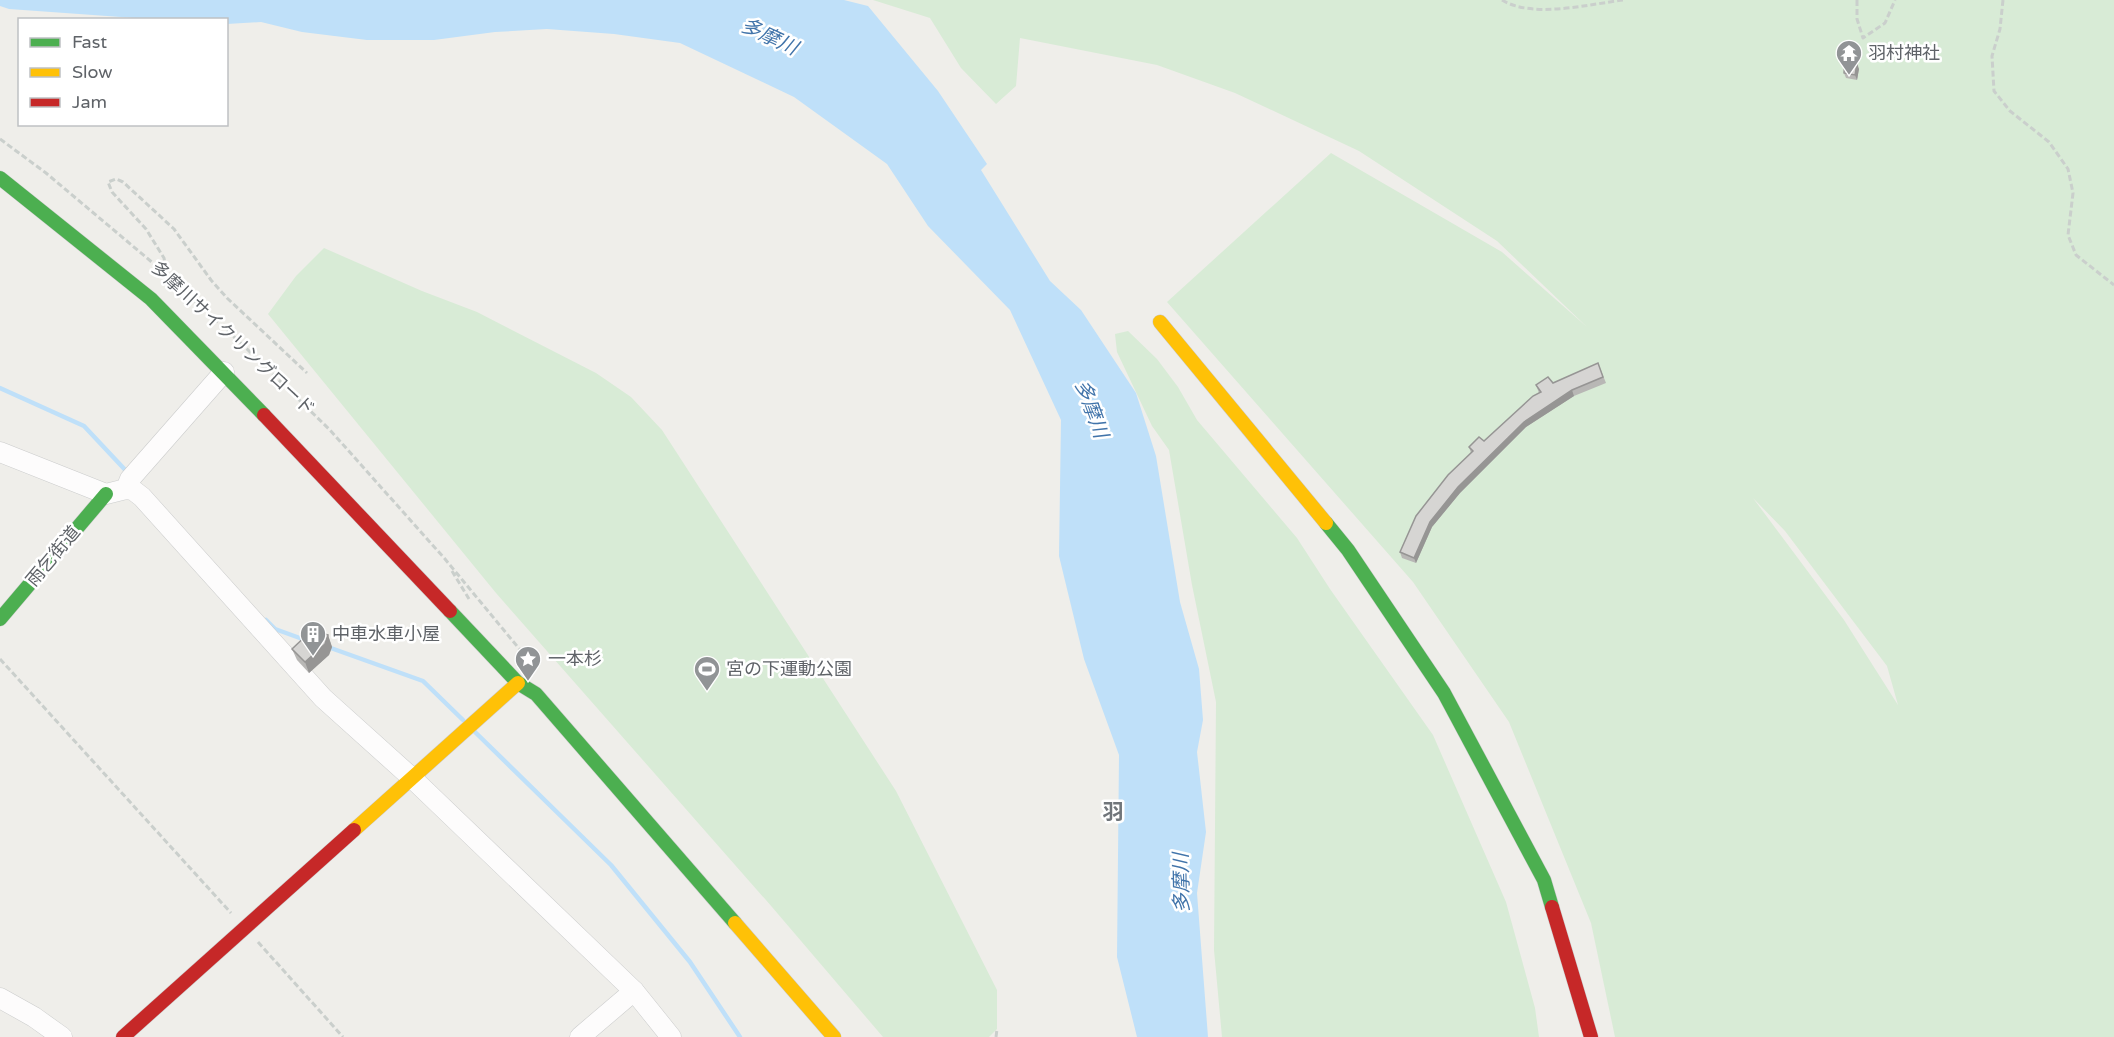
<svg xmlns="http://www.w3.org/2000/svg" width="2114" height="1037" font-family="'Varela Round','Noto Sans JP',sans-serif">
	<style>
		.green { fill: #d8ebd6; fill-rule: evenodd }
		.water { fill: #bfe0f9 }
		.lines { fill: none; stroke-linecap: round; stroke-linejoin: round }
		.stream { stroke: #bfe0f9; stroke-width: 4.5 }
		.street-casing { stroke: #cbcccc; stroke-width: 21 }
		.fast-casing { stroke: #cacacb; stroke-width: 15 }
		.slow-casing { stroke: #cacacb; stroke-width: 15 }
		.jam-casing { stroke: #cacacb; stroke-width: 15 }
		.path { stroke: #cacfcc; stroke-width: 3; stroke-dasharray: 6 3; stroke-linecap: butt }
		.street { stroke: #fdfcfc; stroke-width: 20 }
		.fast { stroke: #4caf50; stroke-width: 14 }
		.slow { stroke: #ffc107; stroke-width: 14 }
		.jam { stroke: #c62828; stroke-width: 14 }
		.wall { fill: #b8b7b5 }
		.shaded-wall { fill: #969594 }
		.building { fill: #d6d5d3; stroke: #969594; stroke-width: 1.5 }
		.labels { text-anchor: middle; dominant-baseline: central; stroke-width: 5; stroke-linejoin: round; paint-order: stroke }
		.poi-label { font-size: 18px; fill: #5f6368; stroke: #fff; text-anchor: start }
		.street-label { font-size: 18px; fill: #5f6368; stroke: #fff }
		.water-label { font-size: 20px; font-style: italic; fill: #4174aa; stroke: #fff }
		.quarter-label { font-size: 21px; font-weight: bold; fill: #70757a; stroke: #fff }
	</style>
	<rect width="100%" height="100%" fill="#efeeea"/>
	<g class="green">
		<path d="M873,0H2114V1037H1615L1591,923L1509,722L1413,582L1167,302L1331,153L1502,252L1587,327L1497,241L1359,151L1235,93L1157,65L1020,38L1016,86L996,104L961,68L930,18ZM1753,498L1785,531L1887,666L1898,705L1844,620Z"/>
		<polygon points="324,248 422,291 477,312 596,373 631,397 662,430 896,791 997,990 997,1029 989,1037 883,1037 772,907 496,593 268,314 296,276"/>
		<polygon points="1128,331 1157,359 1178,387 1197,420 1297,538 1330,589 1433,735 1506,902 1535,1008 1539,1037 1222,1037 1214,950 1216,702 1192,585 1169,450 1152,426 1117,352 1115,334"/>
	</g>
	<polygon class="water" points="0,0 844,0 868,6 938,91 987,164 981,170 1050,281 1081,310 1136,393 1156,456 1180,602 1199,669 1203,720 1197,752 1206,832 1197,893 1208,1037 1137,1037 1117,957 1119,755 1084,659 1059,556 1061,420 1010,310 928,226 887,164 794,97 680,43 614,34 547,29 495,32 434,40 367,40 302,32 261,22 227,24 226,20 149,19 9,9 0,6"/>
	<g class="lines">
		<g class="stream">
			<polyline points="0,388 84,426 129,474"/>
			<polyline points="266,620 275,629 308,641"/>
			<polyline points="328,647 423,681 463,720"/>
			<polyline points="475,732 611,865 690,962 740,1037"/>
		</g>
		<g class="street-casing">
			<g id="street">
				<polyline points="0,452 106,494 126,489 130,479 224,372"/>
				<polyline points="126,489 133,490 142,497 323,698 412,778 634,991 671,1037"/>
				<polyline points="0,998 34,1017 62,1037"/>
				<polyline points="580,1037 634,991"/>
			</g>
		</g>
		<g class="fast-casing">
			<g id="fast">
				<polyline points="0,178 151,299 264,415"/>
				<polyline points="1326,523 1348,550 1444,693 1544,880 1552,907"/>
				<polyline points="450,611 518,683 536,694 735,923"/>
				<polyline points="0,619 106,494"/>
			</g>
		</g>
		<g class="slow-casing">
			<g id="slow">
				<polyline points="1160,322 1326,523"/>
				<polyline points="354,830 518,683"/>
				<polyline points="735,923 834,1037"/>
			</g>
		</g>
		<g class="jam-casing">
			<g id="jam">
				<polyline points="264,415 450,611"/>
				<polyline points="1552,907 1591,1037"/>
				<polyline points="123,1037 354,830"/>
			</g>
		</g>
		<g class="path">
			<path d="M1502,0C1533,19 1589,4 1624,0"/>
			<polyline points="1857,0 1857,19 1863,38 1885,23 1895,0"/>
			<polyline points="2003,0 2000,29 1992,56 1994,91 2010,111 2049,142 2068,169 2073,193 2068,235 2076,255 2114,285"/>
			<polyline points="0,139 46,173 166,274 247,349 330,430 445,559 531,663"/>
			<polyline points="169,287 164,258 146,229 112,192 108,182 116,179 123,182 174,229 211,280 227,298 307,373"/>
			<polyline points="452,571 469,599"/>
			<polyline points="0,659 231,913"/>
			<polyline points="258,942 343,1037"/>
			<polyline points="996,1037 997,1029"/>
		</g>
		<use href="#street" class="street"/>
		<use href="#fast" class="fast"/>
		<use href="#slow" class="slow"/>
		<use href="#jam" class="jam"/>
	</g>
	<g class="wall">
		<polygon points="1859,69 1857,80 1846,78 1844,73"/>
		<polygon points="1598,363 1606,383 1574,396 1526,427 1460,493 1432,527 1416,563 1402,558 1400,552 1471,453 1469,447 1484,441 1539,393 1536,385 1553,383"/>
		<polygon points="328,635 332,647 329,655 309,673 297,660 292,649"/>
	</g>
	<g class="shaded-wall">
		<polygon points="1857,63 1859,69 1857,80 1855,75"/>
		<polygon points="1572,390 1574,396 1526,427 1460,493 1432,527 1416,563 1414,558 1430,522 1458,487 1524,422"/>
		<polygon points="328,635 332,647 329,655 309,673 305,662"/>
	</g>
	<g class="building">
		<polygon points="1845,61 1857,63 1855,75 1844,73"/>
		<polygon points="1598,363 1603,377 1572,390 1524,422 1458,487 1430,522 1414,558 1400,552 1416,516 1448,475 1473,451 1469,447 1479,437 1484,441 1533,396 1541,392 1536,385 1548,377 1553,383"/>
		<polygon points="312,630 328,635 325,644 305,662 292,649"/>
	</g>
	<defs>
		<g id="temple-pin" transform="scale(1.35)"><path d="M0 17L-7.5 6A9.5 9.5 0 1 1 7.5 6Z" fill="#919496" stroke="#fff"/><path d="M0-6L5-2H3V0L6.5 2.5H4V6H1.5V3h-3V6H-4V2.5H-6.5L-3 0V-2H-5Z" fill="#fff"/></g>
		<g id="building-pin" transform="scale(1.35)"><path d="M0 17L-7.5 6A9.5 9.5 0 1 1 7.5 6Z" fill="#919496" stroke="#fff"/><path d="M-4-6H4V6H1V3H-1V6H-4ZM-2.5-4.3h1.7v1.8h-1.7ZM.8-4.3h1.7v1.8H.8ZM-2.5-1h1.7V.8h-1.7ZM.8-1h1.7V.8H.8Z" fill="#fff"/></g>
		<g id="sight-pin" transform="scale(1.35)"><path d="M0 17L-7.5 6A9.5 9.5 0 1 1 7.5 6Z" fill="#919496" stroke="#fff"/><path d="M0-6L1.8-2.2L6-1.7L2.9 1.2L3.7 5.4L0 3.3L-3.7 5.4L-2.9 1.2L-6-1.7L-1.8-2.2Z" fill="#fff"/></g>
		<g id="stadium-pin" transform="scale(1.35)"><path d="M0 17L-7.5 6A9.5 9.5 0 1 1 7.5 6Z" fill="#919496" stroke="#fff"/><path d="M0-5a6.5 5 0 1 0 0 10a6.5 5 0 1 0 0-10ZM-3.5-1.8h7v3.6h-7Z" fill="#fff"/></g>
	</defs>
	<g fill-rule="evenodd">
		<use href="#temple-pin" x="1849" y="53"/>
		<use href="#building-pin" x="313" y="634"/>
		<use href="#sight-pin" x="528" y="659"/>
		<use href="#stadium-pin" x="707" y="669"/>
	</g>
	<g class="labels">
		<g class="poi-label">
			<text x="1868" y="53">羽村神社</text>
			<text x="332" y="634">中車水車小屋</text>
			<text x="548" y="659">一本杉</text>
			<text x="726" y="669">宮の下運動公園</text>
		</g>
		<g class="street-label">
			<text transform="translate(233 338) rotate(43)">多摩川サイクリングロード</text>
			<text transform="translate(53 556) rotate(-50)">雨乞街道</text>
		</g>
		<g class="water-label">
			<text transform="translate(769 37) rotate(25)">多摩川</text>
			<text transform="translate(1091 409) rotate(70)">多摩川</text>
			<text transform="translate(1182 883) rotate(-91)">多摩川</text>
		</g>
		<g class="quarter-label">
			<text x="1113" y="812">羽</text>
		</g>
	</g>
	<rect x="18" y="18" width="210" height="108" fill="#ffffff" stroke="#bfc1c3" stroke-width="1.5"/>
	<rect x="30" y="38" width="30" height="9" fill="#4caf50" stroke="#bfc1c3" stroke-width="1.5"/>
	<text x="72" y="48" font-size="18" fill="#5f6368">Fast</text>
	<rect x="30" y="68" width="30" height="9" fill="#ffc107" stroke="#bfc1c3" stroke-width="1.5"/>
	<text x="72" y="78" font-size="18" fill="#5f6368">Slow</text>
	<rect x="30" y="98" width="30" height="9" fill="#c62828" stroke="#bfc1c3" stroke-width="1.5"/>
	<text x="72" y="108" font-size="18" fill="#5f6368">Jam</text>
</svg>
